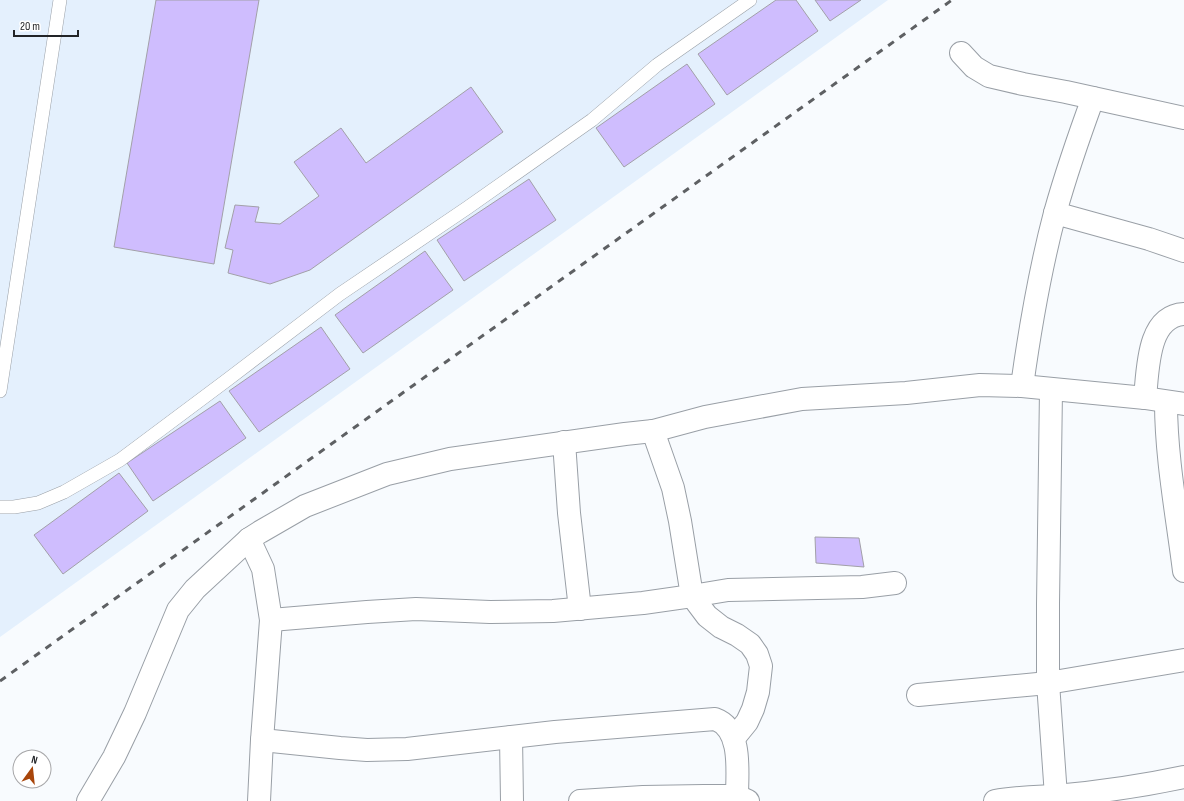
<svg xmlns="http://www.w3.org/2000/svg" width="1184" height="801" font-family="'Sofia Sans Condensed',sans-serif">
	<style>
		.built { fill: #e4f0fd }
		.building { fill: #cfbdfe; stroke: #a2a0a8 }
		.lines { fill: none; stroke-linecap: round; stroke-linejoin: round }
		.lane-casing { stroke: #999fa6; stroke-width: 14 }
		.street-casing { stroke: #999fa6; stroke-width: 24 }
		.lane { stroke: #fff; stroke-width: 13 }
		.street { stroke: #fff; stroke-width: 22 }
		.rail { stroke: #5e6063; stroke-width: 3; stroke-dasharray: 7 7; stroke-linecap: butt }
	</style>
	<rect width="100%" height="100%" fill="#f8fbfe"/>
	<polygon class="built" points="0,0 888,0 0,637"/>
	<g class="building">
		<polygon points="156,0 259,0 214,264 114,247"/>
		<polygon points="776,0 796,0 818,31 727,95 698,54"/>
		<polygon points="815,0 861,0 830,21"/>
		<polygon points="687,64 715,104 624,167 596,128"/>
		<polygon points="471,87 503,132 310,270 270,284 228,273 233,250 225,248 235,205 259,207 255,222 280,224 319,196 294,162 341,128 366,163"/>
		<polygon points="529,179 556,220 464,281 437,240"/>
		<polygon points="425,251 453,290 363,353 335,315"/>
		<polygon points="321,327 350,369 259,432 229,391"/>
		<polygon points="220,401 246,438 153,501 127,463"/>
		<polygon points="119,473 148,511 63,574 34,535"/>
		<polygon points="815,537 859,538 864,567 816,563"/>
	</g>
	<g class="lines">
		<g class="lane-casing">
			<g id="lane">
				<polyline points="0,391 60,0"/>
				<polyline points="0,507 14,507 38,503 64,492 120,460 227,380 340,294 467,208 592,120 657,65 750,0"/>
			</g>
		</g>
		<g class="street-casing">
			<g id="street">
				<polyline points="961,53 974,67 989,76 1023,84 1066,92 1184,118"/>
				<polyline points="1055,213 1149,239 1184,251"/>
				<path d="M1022,386C1030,328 1040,270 1055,213C1066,174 1079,136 1093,98"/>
				<polyline points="1051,390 1048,604 1048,683 1056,796"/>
				<path d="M1145,398C1148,370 1147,316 1184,314"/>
				<path d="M1166,402C1166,458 1177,515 1184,571"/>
				<polyline points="653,431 673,488 680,521 692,596 707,616 721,627 737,635 750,644 757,654 761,666 758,692 753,709 747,722 734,738"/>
				<polyline points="564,442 569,513 580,609"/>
				<polyline points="249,539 263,569 271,620 262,740 259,801"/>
				<polyline points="271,620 367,612 416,609 490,612 553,611 643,603 692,596 728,590 862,587 895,583"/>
				<polyline points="918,695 1048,683 1184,660"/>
				<polyline points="511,737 512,801"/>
				<path d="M262,740L340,748L367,750L407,749L555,732L715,719C743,729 737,773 737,796"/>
				<polyline points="88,801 114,757 135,713 178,610 195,589 249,539 260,532 305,506 387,474 450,459 625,434 653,431 705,417 802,399 906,393 980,385 1022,386 1145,398 1184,404"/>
				<polyline points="580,801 643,797 704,796 737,796 748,801"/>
				<path d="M995,801C1015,797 1036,797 1056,796C1100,792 1142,786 1184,777"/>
			</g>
		</g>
		<use href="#lane" class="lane"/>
		<use href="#street" class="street"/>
		<polyline class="rail" points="0,681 952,0"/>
	</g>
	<g transform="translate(32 769) rotate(15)"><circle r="19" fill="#ffffff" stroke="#a7a7a9"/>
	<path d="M0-3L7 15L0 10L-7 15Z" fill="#a8450a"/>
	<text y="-6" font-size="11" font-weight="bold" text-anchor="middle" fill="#222427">N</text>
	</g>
	<path d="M14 30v6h64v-6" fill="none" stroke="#222427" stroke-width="2"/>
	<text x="20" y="30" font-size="12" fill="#222427" stroke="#ffffff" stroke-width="3" paint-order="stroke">20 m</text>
</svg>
